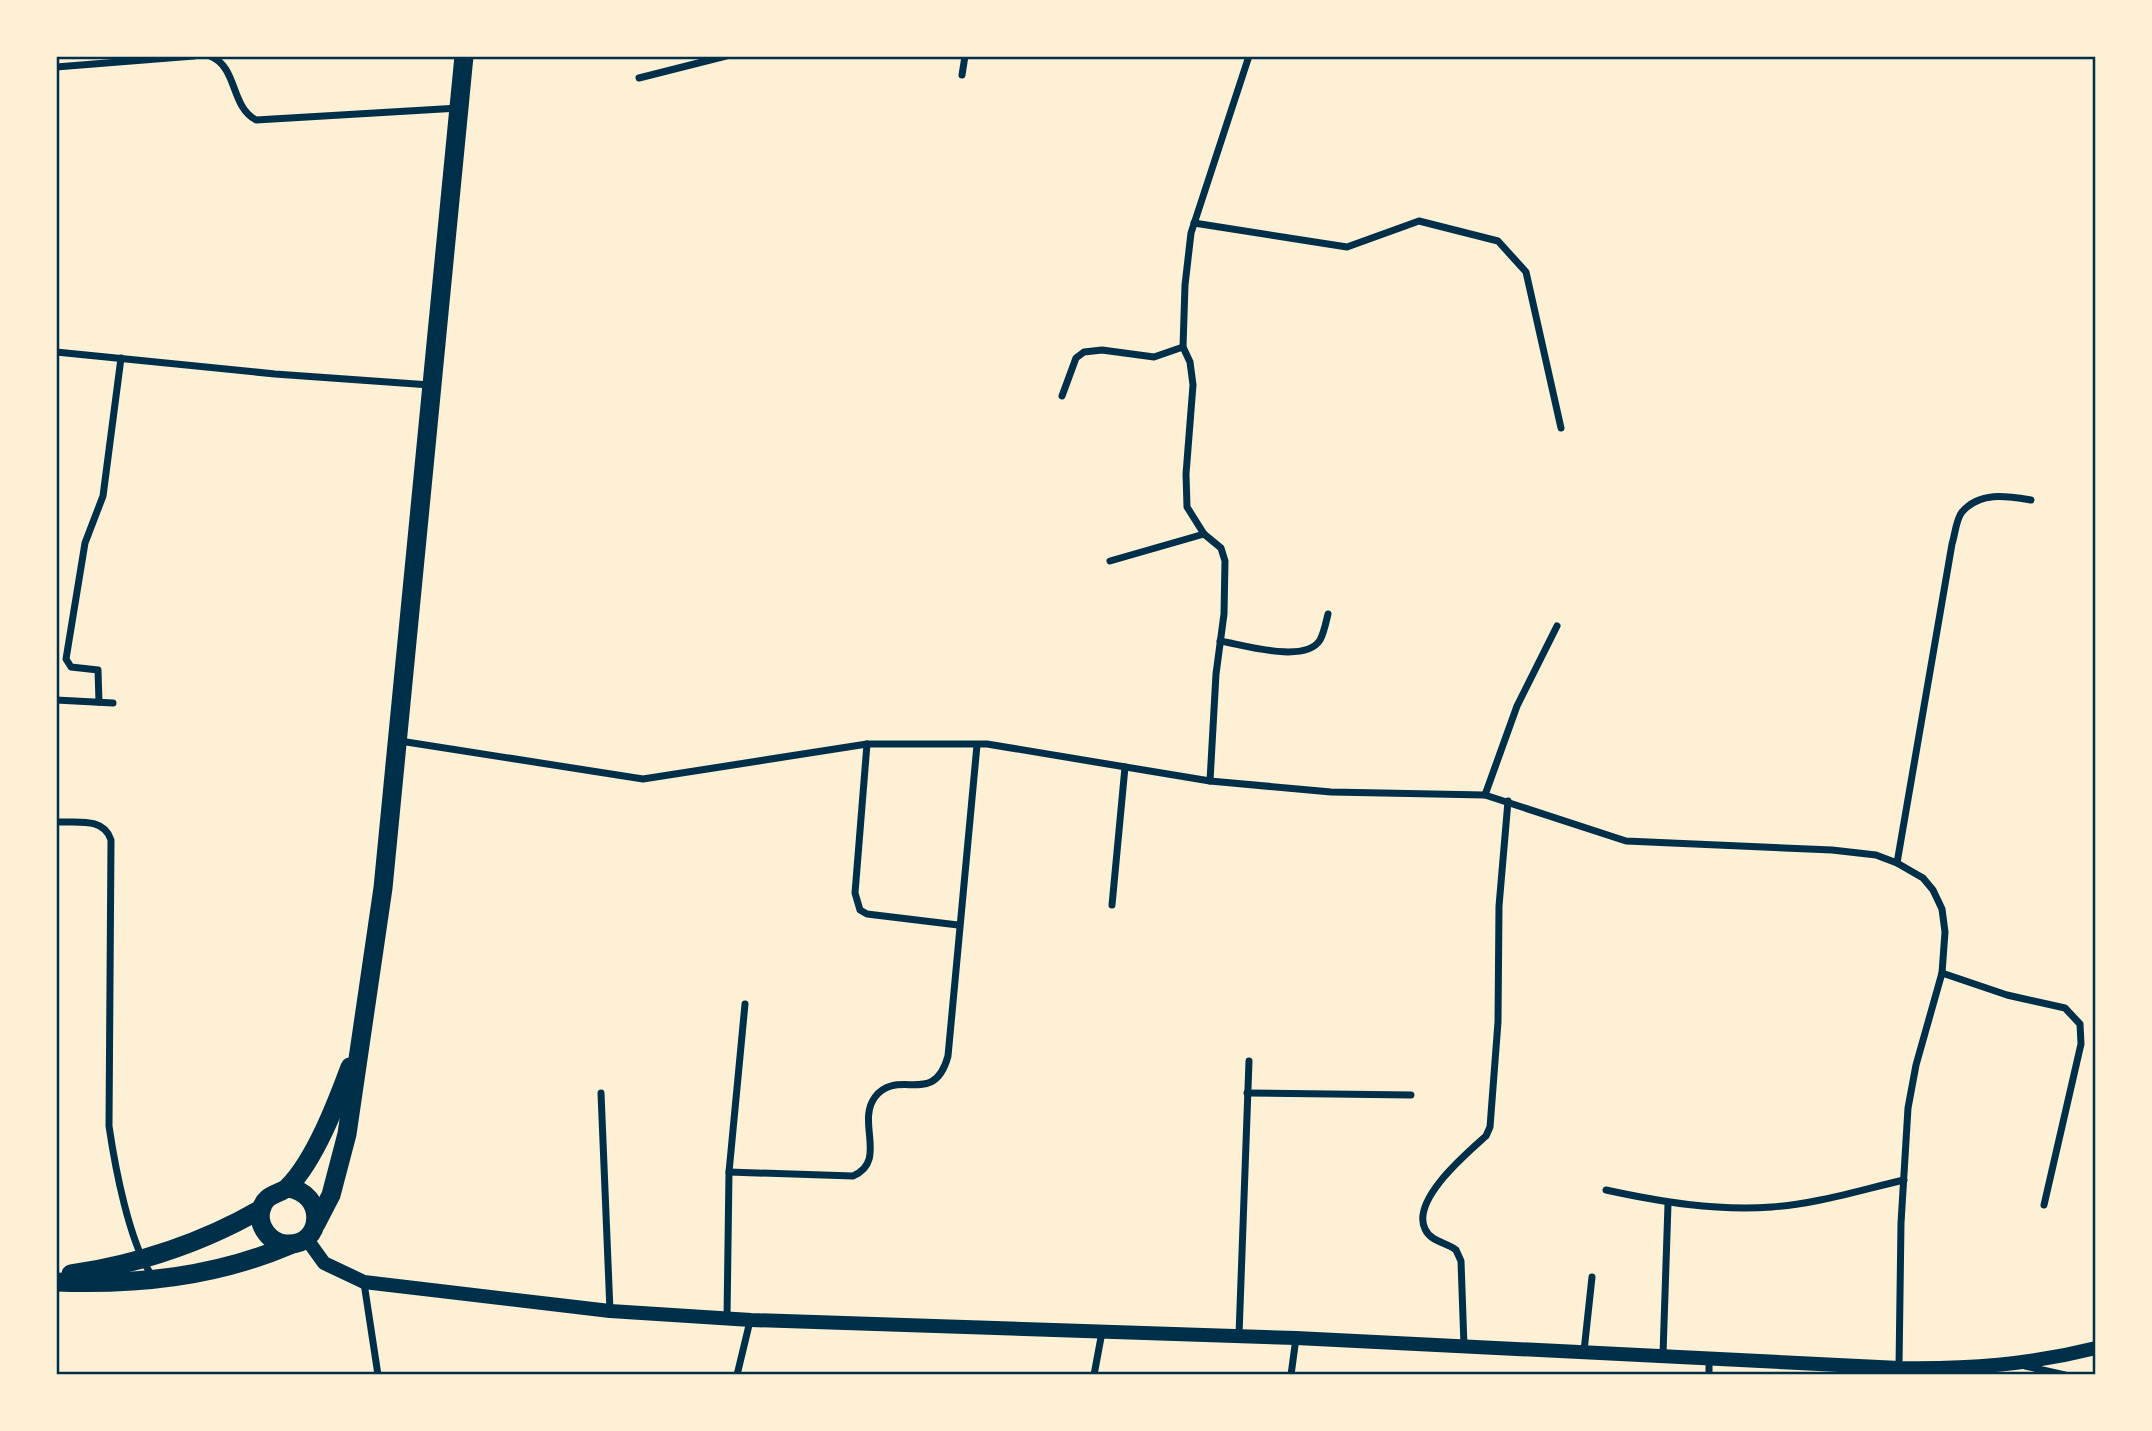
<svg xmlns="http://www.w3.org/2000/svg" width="2152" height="1431" font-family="'Fira Sans',sans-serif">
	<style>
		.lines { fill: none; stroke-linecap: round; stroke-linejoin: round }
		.minor { stroke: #003049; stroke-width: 7 }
		.secondary { stroke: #003049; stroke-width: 14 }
		.trunk { stroke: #003049; stroke-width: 19 }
		.neatline { fill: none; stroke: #003049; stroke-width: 2.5 }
	</style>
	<rect width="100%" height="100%" fill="#fdf0d5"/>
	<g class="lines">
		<g class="minor">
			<path d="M210,56C238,67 230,106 256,120L459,108"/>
			<polyline points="56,67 194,56"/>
			<polyline points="962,75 965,56"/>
			<polyline points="639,78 726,56"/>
			<polyline points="1194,223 1347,247 1419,221 1498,241 1526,272 1561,428"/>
			<polyline points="56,352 275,374 430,385"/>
			<polyline points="1062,396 1076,358 1084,352 1102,350 1154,357 1183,347"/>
			<polyline points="1110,561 1204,534"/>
			<path d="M1220,641C1244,645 1305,664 1320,640C1324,633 1326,622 1328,614"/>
			<polyline points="56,700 113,703"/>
			<polyline points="99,702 98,670 71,667 66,659 85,543 103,496 121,358"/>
			<polyline points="400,741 643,779 867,744 987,744 1210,781 1331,792 1485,795 1626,841 1832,850 1876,855 1897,863 1923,878 1933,890 1942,909 1945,932 1942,973 1916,1065 1908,1108 1901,1223 1899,1367"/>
			<polyline points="867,744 855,893 860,910 867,914 958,925"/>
			<polyline points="1210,781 1216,674 1224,614 1225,561 1221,548 1204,534 1187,507 1186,474 1193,385 1190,362 1183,347 1185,285 1191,233 1249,56"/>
			<polyline points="1485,795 1517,706 1557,626"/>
			<path d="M56,822C77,823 104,817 111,840L109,1126C115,1167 129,1242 152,1276"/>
			<path d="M1897,863L1952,544C1955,535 1956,519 1962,512C1980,491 2007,496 2031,500"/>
			<polyline points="1112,905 1125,767"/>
			<polyline points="1942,973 2007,995 2065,1008 2080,1024 2081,1044 2044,1205"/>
			<polyline points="601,1093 610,1311"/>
			<polyline points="1247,1093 1411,1095"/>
			<path d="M729,1172L853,1176C888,1161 856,1122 875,1097C898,1067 934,1108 948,1056L977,745"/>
			<path d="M1606,1190C1661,1202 1715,1211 1772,1207C1816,1204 1860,1190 1904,1180"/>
			<polyline points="364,1283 378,1375"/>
			<polyline points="727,1318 729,1172 745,1004"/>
			<polyline points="1239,1335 1249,1061"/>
			<path d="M1464,1346L1461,1261L1456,1250C1446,1242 1431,1242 1425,1229C1411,1200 1466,1154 1486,1136L1490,1127L1498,1022L1499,906L1508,801"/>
			<polyline points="1584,1351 1592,1277"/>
			<polyline points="1663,1354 1668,1204"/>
			<polyline points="2025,1366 2065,1375"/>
			<polyline points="737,1375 750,1321"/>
			<polyline points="1094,1375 1102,1332"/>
			<polyline points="1291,1375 1296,1338"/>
			<polyline points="1709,1375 1709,1357"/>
		</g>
		<path class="secondary" d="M306,1238L324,1263L364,1282L610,1311L751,1320L1296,1338L1899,1368C1969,1369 2028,1365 2096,1348"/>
		<g class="trunk">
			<path d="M287,1188C327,1192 324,1247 286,1244C270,1243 257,1226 261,1210C265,1193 279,1195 288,1187C315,1160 337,1102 350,1067"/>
			<polyline points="316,1224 331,1195 347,1134 383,888 464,56"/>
			<path d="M71,1274C138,1264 202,1243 261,1209"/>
			<path d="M56,1282C137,1285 215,1277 290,1245"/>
		</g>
	</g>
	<rect width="2152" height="1431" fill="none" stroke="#fdf0d5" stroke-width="116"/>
	<rect x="58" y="58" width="2036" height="1315" class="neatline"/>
</svg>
